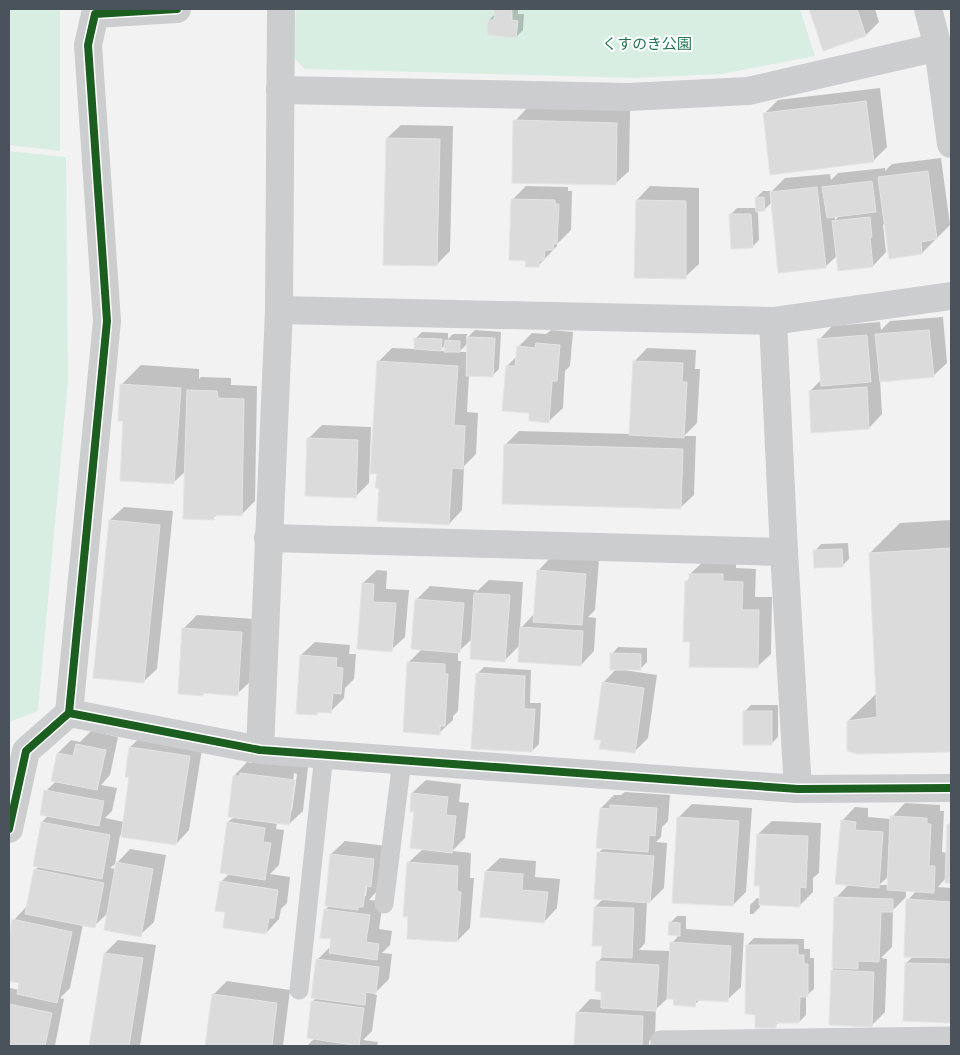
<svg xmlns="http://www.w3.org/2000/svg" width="960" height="1055" font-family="'Noto Sans','Noto Sans JP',sans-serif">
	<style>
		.green { fill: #d9eee3 }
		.shadow { fill: #0003; fill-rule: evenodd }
		.building { fill: #dbdbdc; stroke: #e3e4e4 }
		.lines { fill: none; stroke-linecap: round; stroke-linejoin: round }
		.service { stroke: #cccdcf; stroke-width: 19 }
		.minor { stroke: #cccdcf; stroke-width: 28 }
		.cycleway-casing { stroke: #fff; stroke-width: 11 }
		.cycleway { stroke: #1b5e20; stroke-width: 8 }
		.labels { text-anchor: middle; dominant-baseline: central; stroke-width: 4; stroke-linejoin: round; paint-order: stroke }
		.park-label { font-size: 15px; fill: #217754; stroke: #fff }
	</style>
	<rect width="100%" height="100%" fill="#f2f2f2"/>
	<g class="green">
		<polygon points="9,9 60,9 60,151 9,145"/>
		<polygon points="296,9 800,9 815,56 722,74 635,78 305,69 293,57"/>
		<polygon points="9,151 66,157 68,380 38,711 9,722"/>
	</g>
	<g class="shadow">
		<polygon points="496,9 518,9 518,14 524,14 523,30 516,37 489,20 496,13"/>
		<polygon points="811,9 875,9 879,22 866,35 824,49"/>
		<polygon points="880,88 887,147 873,161 764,114 778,100"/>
		<polygon points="528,107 630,110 629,171 615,184 515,121"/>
		<polygon points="401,125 453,126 450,251 436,265 387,138"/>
		<path d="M941,158L950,225L922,253L885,223L883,225L886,252L873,266L838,255L825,267L772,202L764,210H758L759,240L753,246L730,215L737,208H757L756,198L763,191H770V193L785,178L830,174L831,180L838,173L885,168V171L892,164ZM840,215L835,220V216Z"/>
		<polygon points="526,186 568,187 568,191 572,191 571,230 557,244 557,246 538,266 527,260 513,199"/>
		<polygon points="650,186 699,188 699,264 685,277 637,200"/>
		<polygon points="943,317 947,363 933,376 880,380 882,414 869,428 810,391 822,379 819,340 832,326 880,322 881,330 890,321"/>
		<path d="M475,330L501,332L499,369L492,376L469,375L467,412L478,413L476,454L464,466L462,510L449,524L381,487L378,473L379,361L392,348L415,349V339L422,332L448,333V339L453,334H467L466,339ZM468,343V352H459ZM446,344V351H439Z"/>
		<polygon points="551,330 573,332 570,366 565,371 563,408 549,421 530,412 507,366 517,356 518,347 532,333 546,334"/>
		<polygon points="647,348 696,350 695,369 700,369 697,423 684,436 696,436 694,495 680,508 505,445 519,431 630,434 634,362"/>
		<polygon points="141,365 199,369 199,379 201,377 231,378 231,385 257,386 255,501 241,515 218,514 213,518 186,471 174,482 125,420 122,384"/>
		<polygon points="322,425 371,427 369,483 355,497 308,439"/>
		<polygon points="124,507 173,511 157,669 143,682 95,677 110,520"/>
		<polygon points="951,520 951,751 858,753 848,721 877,693 870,553 900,523"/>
		<polygon points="848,543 849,559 842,566 815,551 821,544"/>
		<polygon points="551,557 599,560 595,610 588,617 596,618 594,651 581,665 520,645 505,660 472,639 458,652 458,661 461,661 458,711 453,716 453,720 439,733 408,663 422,649 416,600 430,586 477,590 476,592 489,580 523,582 520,629 535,613 538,571"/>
		<polygon points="704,561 736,561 736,568 756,569 755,597 772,597 771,654 757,667 691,641 686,582 690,578 690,574"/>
		<polygon points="377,570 387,571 386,589 409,590 405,637 391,650 363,583"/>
		<polygon points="197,615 255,619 251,681 237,694 206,692 203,695 184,628"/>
		<polygon points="315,642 350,645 349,654 356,654 354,679 345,688 344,698 330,712 320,711 316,714 301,655"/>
		<polygon points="618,647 647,648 647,662 640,669 624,669 624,670 657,675 648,738 634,752 602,739 603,683 617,668 612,654"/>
		<polygon points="484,667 531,670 530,703 541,703 539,744 532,751 477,674"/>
		<polygon points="751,705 778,705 778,737 772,743 744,712"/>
		<polygon points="91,731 118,737 110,775 101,785 117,788 112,811 105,818 124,822 131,776 130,747 144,734 203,743 189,830 176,844 120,835 115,864 110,868 116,869 117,863 130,849 166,855 154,922 140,935 108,913 94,926 83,924 70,988 60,998 64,999 55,1046 9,1046 9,990 10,988 19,990 21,982 9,979 9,941 14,920 27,906 35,870 39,866 42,822 49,815 46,791 56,781 58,753 71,740 80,742"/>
		<path d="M255,760L308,767L303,811L289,824L277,823L276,829L284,830L279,865L270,874L290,877L287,903L281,909L279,919L266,933L226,911L221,882L230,873L228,822L234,817V776L247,762L252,763ZM294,773L297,774L292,811H290Z"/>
		<polygon points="426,780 461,784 459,802 469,803 465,838 452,851 471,853 470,878 474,878 470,928 457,941 408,863 423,849 412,793"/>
		<polygon points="625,792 670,795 668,821 662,827 661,837 656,842 667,843 664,888 650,902 647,902 645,943 639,950 671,951 672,943 680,934 670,923 677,916 686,916 686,929 744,933 741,987 727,1000 701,999 694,1005 675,998 668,998 656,1009 655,1035 649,1041 649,1046 575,1046 577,1013 590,999 602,1000 598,962 602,957 603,945 595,907 603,899 598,853 604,848 601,808 614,795 621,795"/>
		<path d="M905,803L940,805V811H944L942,852L947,853L948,825L951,822V882H946V878L938,887L951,888V1022L905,1020L906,963L914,956L908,900L917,890H906V897L893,910L892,947L881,958L887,959L885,1012L871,1026L832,970L835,967L836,898L849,884L842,821L855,807L868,808V817L891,819L892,817ZM889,876L888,885H879Z"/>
		<polygon points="692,804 752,808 746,892 733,905 678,818"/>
		<polygon points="772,821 821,823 819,873 813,878 813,892 799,906 760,904 760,907 753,914 750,914 750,905 757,898 760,899 758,834"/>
		<path d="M345,841L387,846L376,892L369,900L383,901L379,929L392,931L390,945L382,953L392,954L389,979L374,994L377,995L372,1031L363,1040L378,1042L377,1046H307L315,1038L312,1002L316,998L317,960L331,946L332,938L325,910L330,905L331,854ZM365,880H368L366,896H363Z"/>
		<polygon points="500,858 536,861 535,877 560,879 557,908 544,922 486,871"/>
		<polygon points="754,938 804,939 804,949 810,949 810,958 814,958 814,989 806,996 806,1015 799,1022 780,1021 775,1026 756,1013 747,945"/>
		<polygon points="118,940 156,945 140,1046 90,1046 105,953"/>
		<polygon points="227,981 290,990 283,1046 206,1046 213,995"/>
	</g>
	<g class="building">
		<polygon points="495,9 512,9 512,20 518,21 516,38 487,35 488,20 494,20"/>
		<polygon points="809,9 857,9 866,36 823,51"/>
		<polygon points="866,101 874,162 770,175 763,113"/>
		<polygon points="513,120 617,123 616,185 512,183"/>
		<polygon points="386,138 440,139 437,266 383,265"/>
		<polygon points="928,171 937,239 921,242 922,254 889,259 878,177"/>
		<polygon points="872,181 876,212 827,218 822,187"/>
		<polygon points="817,187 826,268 778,273 770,192"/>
		<polygon points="764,197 765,211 756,212 755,198"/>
		<polygon points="511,199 555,200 555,204 559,204 557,244 553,244 554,250 545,250 544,261 539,261 539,267 525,267 526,261 509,260"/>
		<polygon points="636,200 686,201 686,279 634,278"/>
		<polygon points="729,214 751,214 753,248 731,249"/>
		<polygon points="870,217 872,237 870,237 873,267 838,271 832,221"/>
		<polygon points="929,330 934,377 880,382 875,334"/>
		<polygon points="867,335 871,382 821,386 817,339"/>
		<polygon points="467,337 495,338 493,377 466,376"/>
		<polygon points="414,338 442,339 441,351 414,349"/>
		<polygon points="445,340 460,341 460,352 444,352"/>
		<polygon points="536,343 560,345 557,381 552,381 549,423 529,421 529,413 502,411 506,366 515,366 517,346 535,348"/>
		<polygon points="377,361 458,366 454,425 465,426 463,469 452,468 449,525 377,521 379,488 375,488 377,474 370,474"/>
		<polygon points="633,361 683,363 682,382 687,382 684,438 629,435"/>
		<polygon points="120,384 181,388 174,484 120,481 123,421 118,421"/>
		<polygon points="867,387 869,429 811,433 809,391"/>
		<polygon points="187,390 217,391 218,398 244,399 242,516 213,515 214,520 183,519"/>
		<polygon points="307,438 358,440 356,498 305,496"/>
		<polygon points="504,444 683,449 681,509 502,504"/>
		<polygon points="109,520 160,525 144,683 93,678"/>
		<polygon points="951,548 951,752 857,754 847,751 847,721 877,717 869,553"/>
		<polygon points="842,549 843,567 814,568 813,550"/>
		<polygon points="537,570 586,574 582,625 533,622"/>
		<polygon points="689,574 723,574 723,581 743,582 742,610 759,610 758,668 689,667 690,642 683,642 685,581 689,582"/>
		<polygon points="362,583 374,584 373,602 396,603 392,652 357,649"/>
		<polygon points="474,593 510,595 505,662 470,659"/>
		<polygon points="415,599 464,603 460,653 411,649"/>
		<polygon points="520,627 583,631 581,666 518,662"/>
		<polygon points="182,628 242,632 238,696 203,693 203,696 178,694"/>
		<polygon points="610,653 641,654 641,670 610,670"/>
		<polygon points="300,655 337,658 336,667 343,668 341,694 333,693 331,713 317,712 317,715 296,714"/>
		<polygon points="407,662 445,664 445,674 448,674 445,726 440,726 440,735 403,732"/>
		<polygon points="476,673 525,676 524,709 535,709 532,752 471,749"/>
		<polygon points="602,682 644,688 635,753 599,749 601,740 594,740"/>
		<rect x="743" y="711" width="29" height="34"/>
		<polygon points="76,744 106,750 97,790 51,781 57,753 73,756"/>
		<polygon points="129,747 190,756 176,845 121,837 129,777 125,777"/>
		<polygon points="240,773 295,780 289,825 228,817 233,776 240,776"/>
		<polygon points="44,790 104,801 99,826 40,815"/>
		<polygon points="411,793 448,797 446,815 456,816 452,853 410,848 414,812 410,812"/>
		<polygon points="610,805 657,808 655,836 649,835 648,852 596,848 600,808 610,809"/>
		<polygon points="890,816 927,818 927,824 931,824 929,866 935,866 934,893 887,890"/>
		<polygon points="677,817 739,821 733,906 672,903"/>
		<polygon points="841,820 856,822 855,830 883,832 879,888 835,884"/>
		<polygon points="41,822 110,835 102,879 33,866"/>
		<polygon points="227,822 265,828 263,842 271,843 265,880 220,873"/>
		<polygon points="947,824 951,825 951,883 945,883"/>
		<polygon points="757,834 808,836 806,888 800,887 800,907 759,905 760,886 754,886"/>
		<polygon points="597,852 654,856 650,903 594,899"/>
		<polygon points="330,854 374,859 371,887 366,886 363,907 358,907 358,910 325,906"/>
		<polygon points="116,862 153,869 141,937 104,930"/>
		<polygon points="407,862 458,866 457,891 461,892 457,942 407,939 408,917 403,917"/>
		<polygon points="34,869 104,883 95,928 25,914"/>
		<polygon points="485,871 523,874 522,890 548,892 544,923 480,917"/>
		<polygon points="220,881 278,890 274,918 269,918 266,934 223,928 225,912 215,911"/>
		<polygon points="834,897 893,899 893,912 881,912 879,962 858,961 858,969 832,968"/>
		<polygon points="906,899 951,902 951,958 904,957"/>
		<polygon points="594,907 634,908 632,958 601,957 602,946 592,946"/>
		<polygon points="324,909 370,915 366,942 379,944 377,960 329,953 331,939 320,938"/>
		<polygon points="12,919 72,932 57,1003 17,994 19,983 9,981 9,935"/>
		<polygon points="669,922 680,923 680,936 668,935"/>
		<polygon points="670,942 731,946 728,1002 696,1000 695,1007 673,1005 674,999 667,999"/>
		<polygon points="746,945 798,945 798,955 804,955 804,964 808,964 808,997 800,997 799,1023 776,1023 776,1028 755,1028 755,1015 745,1014"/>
		<polygon points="104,953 143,958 129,1046 89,1046"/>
		<polygon points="316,959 379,967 376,994 366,992 365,1005 311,998"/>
		<polygon points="596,961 659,965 656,1011 601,1008 601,992 595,991"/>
		<polygon points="905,963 951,964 951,1023 903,1021"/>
		<polygon points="831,970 874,972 872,1027 829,1025"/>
		<polygon points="212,994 277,1003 272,1046 205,1046"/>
		<polygon points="311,1001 364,1008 359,1046 307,1038"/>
		<polygon points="9,1004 52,1013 45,1046 9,1046"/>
		<polygon points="576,1012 643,1016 642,1046 574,1046"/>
	</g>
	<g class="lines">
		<g class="service">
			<polyline points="384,904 402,760"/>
			<polyline points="299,990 324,754"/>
			<polyline points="660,1046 660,1040 951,1036"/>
		</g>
		<g class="minor">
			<polyline points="928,9 938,47 951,144"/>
			<polyline points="280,90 629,97 748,91 938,47"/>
			<polyline points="279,310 773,321 951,296"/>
			<polyline points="773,321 784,552 798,789"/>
			<polyline points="268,538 784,552"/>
			<polyline points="69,713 260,750 798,789 951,788"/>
			<polyline points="260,750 279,310 281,9"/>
			<polyline points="9,829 26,751 69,713 107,321 88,45 95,14 177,9"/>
		</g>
		<g class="cycleway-casing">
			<g id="cycleway">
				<polyline points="69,713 260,750 798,789 951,788"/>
				<polyline points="9,829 26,751 69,713 107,321 88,45 95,14 177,9"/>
			</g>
		</g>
		<use href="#cycleway" class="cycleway"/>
	</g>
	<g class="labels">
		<g class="park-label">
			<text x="647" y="43">くすのき公園</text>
		</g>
	</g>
	<rect width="960" height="1055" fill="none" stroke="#4a525c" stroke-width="20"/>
</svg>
